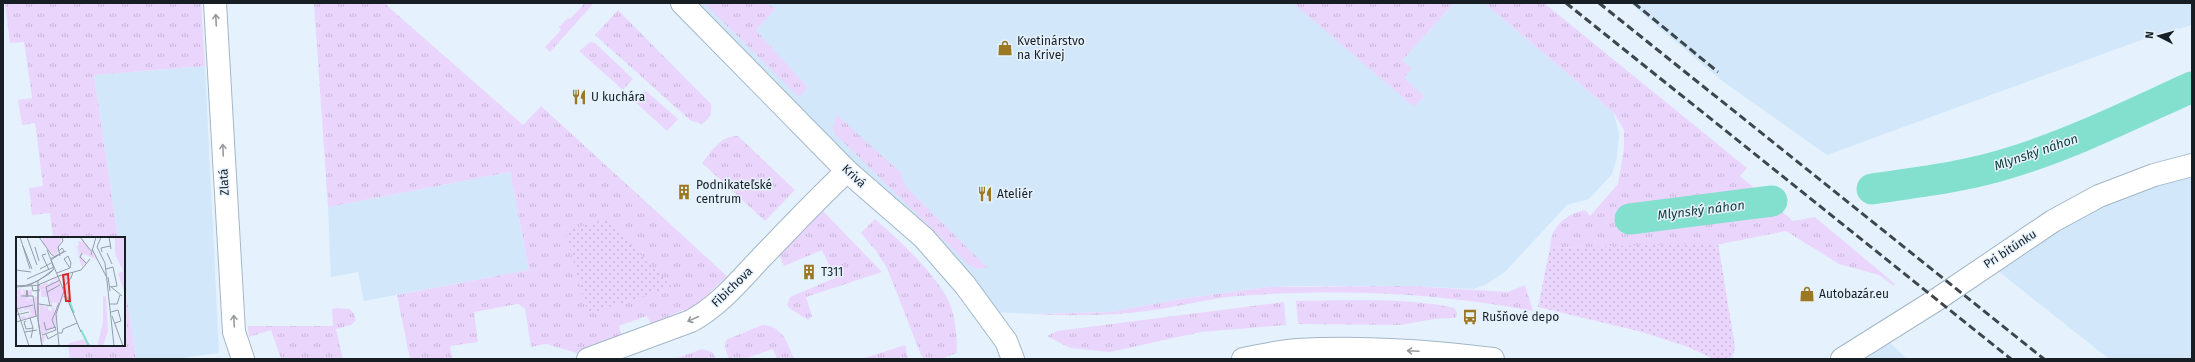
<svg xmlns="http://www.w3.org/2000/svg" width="2195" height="362" font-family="'Fira Sans',sans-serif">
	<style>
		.built { fill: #d2e7fa }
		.grass { fill: url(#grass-tufts) }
		.park { fill: url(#park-dots) }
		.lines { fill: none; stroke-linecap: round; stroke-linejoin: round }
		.canal { stroke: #83e0ce; stroke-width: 31 }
		.street-casing { stroke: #a2b6c7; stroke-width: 24 }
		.secondary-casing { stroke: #a2b6c7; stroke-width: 24 }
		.street { stroke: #fff; stroke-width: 22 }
		.secondary { stroke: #fff; stroke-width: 22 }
		.rail { stroke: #3e464d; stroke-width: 3; stroke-dasharray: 8 4; stroke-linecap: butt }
		.oneway { stroke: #979a9c }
		.labels { text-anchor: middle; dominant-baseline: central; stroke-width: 3; stroke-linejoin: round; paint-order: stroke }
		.poi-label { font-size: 12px; fill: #171e24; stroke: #e5f2fd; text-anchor: start }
		.street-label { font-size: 12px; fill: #171e24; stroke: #e5f2fd }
		.water-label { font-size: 13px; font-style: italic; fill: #123d36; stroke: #e5f2fd }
		.inset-river { fill: none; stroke: #83e0ce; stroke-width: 2 }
		.inset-road { fill: none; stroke: #939da6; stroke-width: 1 }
		.view { fill: #d62828; fill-opacity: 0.15; stroke: #d62828; stroke-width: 2 }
		.inset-edge { fill: none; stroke: #171e24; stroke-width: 2 }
	</style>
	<defs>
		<pattern id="grass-tufts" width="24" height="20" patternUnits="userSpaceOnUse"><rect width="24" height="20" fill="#ead6fd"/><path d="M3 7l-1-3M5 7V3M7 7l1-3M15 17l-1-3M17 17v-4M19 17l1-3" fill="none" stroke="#c8b7d9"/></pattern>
		<pattern id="park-dots" width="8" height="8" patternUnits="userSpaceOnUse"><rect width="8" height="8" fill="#ead6fd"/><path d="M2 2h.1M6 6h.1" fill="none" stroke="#c8b7d9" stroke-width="1.8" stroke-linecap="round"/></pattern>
	</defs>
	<rect width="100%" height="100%" fill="#e5f2fd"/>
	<g class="built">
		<polygon points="682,3 1323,3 1402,61 1454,3 1484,3 1614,113 1619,134 1617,157 1612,174 1589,199 1567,205 1506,271 1487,284 1474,289 1411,286 1303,286 1268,287 1180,299 1111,312 1035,314 984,312"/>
		<polygon points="1630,3 2192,3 2192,25 2144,39 1827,155 1721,80"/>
		<polygon points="205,66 219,353 174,359 136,359 124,280 124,238 118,238 94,75"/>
		<polygon points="2192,165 2192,359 2109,359 1988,263 2053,221"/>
		<polygon points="510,172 529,270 364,301 358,272 331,277 328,207"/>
		<polygon points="1881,334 1907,359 1842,359"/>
	</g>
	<g class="grass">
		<polygon points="5,3 201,3 205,66 94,75 118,238 53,238 50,213 32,215 29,188 43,186 35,123 22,125 18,100 32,98 24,42 10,43"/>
		<polygon points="314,3 384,3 523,125 541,106 727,276 688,313 683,310 660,320 661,325 653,328 647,316 619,326 623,340 580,354 546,344 531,347 525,309 518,304 474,312 478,342 450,346 452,359 410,359 397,295 529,270 510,172 328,207"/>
		<polygon points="585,3 594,3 550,52 545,47 561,30 559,27 568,18 570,19"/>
		<polygon points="704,3 764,3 776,8 756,30 808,88 799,97"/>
		<polygon points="1293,3 1454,3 1402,61 1412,68 1404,78 1424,96 1414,107"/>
		<path d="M1484,3H1544L1747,168L1740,176L1793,221L1815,217L1895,284L1894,286L1879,275L1839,264L1786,231L1721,244L1550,248C1551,227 1564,215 1585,210L1590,216L1618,184L1624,148V130L1614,113Z"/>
		<path d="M618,10L711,104C712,113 710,119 702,124L691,121L595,35Z"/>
		<polygon points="590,42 595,43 633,79 623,90 579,51"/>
		<polygon points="645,90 678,119 667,131 634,101"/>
		<polygon points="837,115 901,173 905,186 988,268 976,269 969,265 834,133 833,127"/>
		<path d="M738,136L795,190L765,221L702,163C712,151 721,135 738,136Z"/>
		<polygon points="822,210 882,272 806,297 812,316 808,320 789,308 787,305 790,297 835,278 822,250 784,266 779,255"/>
		<path d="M875,219C899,240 925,264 943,291C955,309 957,332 957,353L940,359H925L921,355L887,268L876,251L861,233Z"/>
		<polygon points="124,280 136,359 70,359 68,345 124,345"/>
		<path d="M1525,285L1533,311C1431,292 1340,289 1237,296C1207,299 1177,307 1147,311C1110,316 1073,316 1035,314L1111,312L1180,299L1268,287L1411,286L1508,292Z"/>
		<path d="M1296,301C1345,301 1406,297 1454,308L1457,312L1456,318L1434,319L1400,325L1298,324Z"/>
		<polygon points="1284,302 1286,325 1201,332 1110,352 1070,348 1047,336 1057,331"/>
		<polygon points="336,308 350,309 354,314 356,320 351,325 336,329 343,359 281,359 271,330 249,337 248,326 333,326 332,309"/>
		<path d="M762,325C783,326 787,342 794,359H777L773,349L744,359H729L725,347L726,340Z"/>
		<polygon points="905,345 908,359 862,359"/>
		<polygon points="702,349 712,352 716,359 675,359"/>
	</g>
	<g class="park">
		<polygon points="606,219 672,287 588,314 565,231"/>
		<polygon points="1718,243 1735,347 1732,359 1714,359 1688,347 1642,332 1538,307 1550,248"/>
	</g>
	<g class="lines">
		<g class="canal">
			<path d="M1872,189C1918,182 1965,177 2009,163C2072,144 2132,114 2192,87"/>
			<polyline points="1630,219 1772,201"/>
		</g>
		<g class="street-casing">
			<g id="street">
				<polyline points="215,3 234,332 243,359"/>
				<polyline points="682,3 847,171 924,238 965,285 1006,341 1013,359"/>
				<path d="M588,359L691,321C719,306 740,280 761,258C790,228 817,199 847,171"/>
				<polyline points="1842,359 1936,300 2053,221 2099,196 2154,175 2192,165"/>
			</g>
		</g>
		<g class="secondary-casing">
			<path id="secondary" d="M1243,359C1261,356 1279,351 1297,350C1363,346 1429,351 1493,359"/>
		</g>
		<use href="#street" class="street"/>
		<use href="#secondary" class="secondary"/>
		<g class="rail">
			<polyline points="1566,3 2011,359"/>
			<polyline points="1599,3 2044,359"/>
			<polyline points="1634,3 1718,72"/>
		</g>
	</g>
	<defs><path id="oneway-shaft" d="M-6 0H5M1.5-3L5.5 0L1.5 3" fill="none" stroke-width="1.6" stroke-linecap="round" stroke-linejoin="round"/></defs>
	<g class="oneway">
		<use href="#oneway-shaft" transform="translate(216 20) rotate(-93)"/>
		<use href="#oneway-shaft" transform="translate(223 150) rotate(-93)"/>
		<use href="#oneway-shaft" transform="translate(693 319) rotate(155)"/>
		<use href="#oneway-shaft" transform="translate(234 321) rotate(-93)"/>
		<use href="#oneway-shaft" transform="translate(1413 351) rotate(-177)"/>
	</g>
	<defs>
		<g id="shop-bare" transform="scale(1.2)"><path d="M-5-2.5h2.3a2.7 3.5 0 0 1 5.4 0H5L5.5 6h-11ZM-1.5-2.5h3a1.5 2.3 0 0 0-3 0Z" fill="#9c7823" stroke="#e5f2fd" stroke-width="2.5" paint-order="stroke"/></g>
		<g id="restaurant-bare" transform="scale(1.2)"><path d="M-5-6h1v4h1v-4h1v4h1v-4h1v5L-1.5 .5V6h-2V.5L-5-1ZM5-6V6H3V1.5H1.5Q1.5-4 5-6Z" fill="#9c7823" stroke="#e5f2fd" stroke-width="2.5" paint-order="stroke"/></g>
		<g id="building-bare" transform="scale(1.2)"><path d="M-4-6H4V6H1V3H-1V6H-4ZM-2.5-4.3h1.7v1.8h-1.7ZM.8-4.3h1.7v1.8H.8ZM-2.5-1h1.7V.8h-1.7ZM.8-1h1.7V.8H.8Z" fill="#9c7823" stroke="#e5f2fd" stroke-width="2.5" paint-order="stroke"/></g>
		<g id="bus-bare" transform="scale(1.2)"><path d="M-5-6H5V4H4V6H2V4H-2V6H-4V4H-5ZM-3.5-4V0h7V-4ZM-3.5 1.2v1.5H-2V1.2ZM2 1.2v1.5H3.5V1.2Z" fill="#9c7823" stroke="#e5f2fd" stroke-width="2.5" paint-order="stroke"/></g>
	</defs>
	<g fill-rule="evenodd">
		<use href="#shop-bare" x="1005" y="48"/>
		<use href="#restaurant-bare" x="579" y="97"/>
		<use href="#building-bare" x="684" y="192"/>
		<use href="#restaurant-bare" x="985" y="194"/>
		<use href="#building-bare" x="809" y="272"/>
		<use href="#shop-bare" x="1807" y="294"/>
		<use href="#bus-bare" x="1470" y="317"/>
	</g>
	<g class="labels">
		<g class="poi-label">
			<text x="1017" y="41">Kvetinárstvo<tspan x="1017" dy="14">na Krivej</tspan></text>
			<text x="591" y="97">U kuchára</text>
			<text x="696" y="185">Podnikateľské<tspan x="696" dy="14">centrum</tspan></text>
			<text x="997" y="194">Ateliér</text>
			<text x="821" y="272">T311</text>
			<text x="1819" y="294">Autobazár.eu</text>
			<text x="1482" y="317">Rušňové depo</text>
		</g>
		<g class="street-label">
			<text transform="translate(854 176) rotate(43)">Krivá</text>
			<text transform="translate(224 182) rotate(-93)">Zlatá</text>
			<text transform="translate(2010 249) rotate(-33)">Pri bitúnku</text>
			<text transform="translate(732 287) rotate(-44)">Fibichova</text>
		</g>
		<g class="water-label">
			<text transform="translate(2036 152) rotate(-19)">Mlynský náhon</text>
			<text transform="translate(1701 210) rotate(-7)">Mlynský náhon</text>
		</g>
	</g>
	<g transform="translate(16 237)">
		<rect width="109" height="109" fill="#e5f2fd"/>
		<path d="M56,0L63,19L66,15L63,17L61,9L63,8L62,4L66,5L65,0L82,23L68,17L65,19L70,25L66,30ZM41,40L46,47L37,52L45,49L49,54V50L50,56L42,72L41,86L40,80V90L38,87V91L25,98H30L27,107L24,91L23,81L24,67L30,71V69L34,70L32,69V73L35,74L36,70L39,71L38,75L41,72V76L44,66L41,72L39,69L43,67L37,65L36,68L39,70L35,69L31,56V60H25V66V52L23,53V49L31,45L32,48L37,43L38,45L42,44L44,47L41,41V43L38,44L39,42L33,44ZM0,48H12L5,51V57L8,56L6,52L12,54L16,52V60L10,58L9,60H10V64H13L12,61L17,62V69L18,64L19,68L17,60L22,59L23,66L22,57L19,55L23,54V67L21,78L6,83L4,80L8,78L11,81L13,79L10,78L13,77L16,79L12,70L13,72L4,75L3,72L8,73L9,70L1,72L2,73L0,66L4,71L2,63L6,67L10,62L5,58V61H0L4,58L3,59L0,55V53L4,52L5,58L4,51L5,50ZM87,59L90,60L92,94L87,109H81L87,86Z" fill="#ead6fd"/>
		<path d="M99,0H109L108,55L102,36L107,34L99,17Z" fill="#ead6fd"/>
		<path d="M27,0H46L40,20L26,6ZM5,59L12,60L11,69L1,71L0,60ZM68,102L77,109H48L54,106Z" fill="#ead6fd"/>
		<path class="inset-river" d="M52,60L58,76M65,93L73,109"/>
		<path class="inset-road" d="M4,0L14,32M11,0L21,28M23,0L35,17L39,20L43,17M64,0L75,14M85,0L81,10L89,26L98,109M93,0L95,12M7,9L16,32M19,10L23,24M76,12L90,39M31,13L48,54L40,77L43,109M86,15L85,11L94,9M66,16L64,20L70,26M91,16L96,27M30,17L26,18L33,33M75,18L80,0M44,19L42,10L47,4L46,0M34,22L50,14M54,31L55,26L52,19L48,22L54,31M24,32L35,26M90,32L97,30L101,49L95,50M0,33L15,35M41,36L54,31M43,39L65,33L74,22M92,40L94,54M11,42L38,30M22,44V83L26,109M11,48L22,44L38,32M0,49L14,48L33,37L38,32L35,23L48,14L46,11L43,14M16,49L17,54L24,53M94,49L106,59M0,50L24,48M47,51L55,41L57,35M31,55L44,48M5,59H17L20,79M48,59L52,64L65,95M10,60L11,53L12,60M23,67L36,69M94,67H101L104,58M0,69L13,109M34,69L30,50L44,43M0,72L17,68M95,75L102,73L105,84L99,86M0,78L13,75M96,79L107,109M14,81L17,91L15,101M36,83L43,66M10,84L8,85L10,92L17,91M0,85L21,79M28,85L30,93L40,90M9,95L21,93M42,96H46L47,92L61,86M30,97L32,102L41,97M26,98L40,93L36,83M26,109L22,82V48L45,38"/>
		<path class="view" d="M52,37L54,64H50L47,38Z"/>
		<rect width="109" height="109" class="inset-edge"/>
	</g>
	<rect width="2195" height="362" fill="none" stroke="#171e24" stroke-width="8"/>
	<g transform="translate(2159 36) rotate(276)" stroke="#e5f2fd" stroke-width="3" paint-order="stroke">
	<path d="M0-3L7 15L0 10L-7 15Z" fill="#171e24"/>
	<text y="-6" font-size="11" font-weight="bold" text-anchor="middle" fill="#171e24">N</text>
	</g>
</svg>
